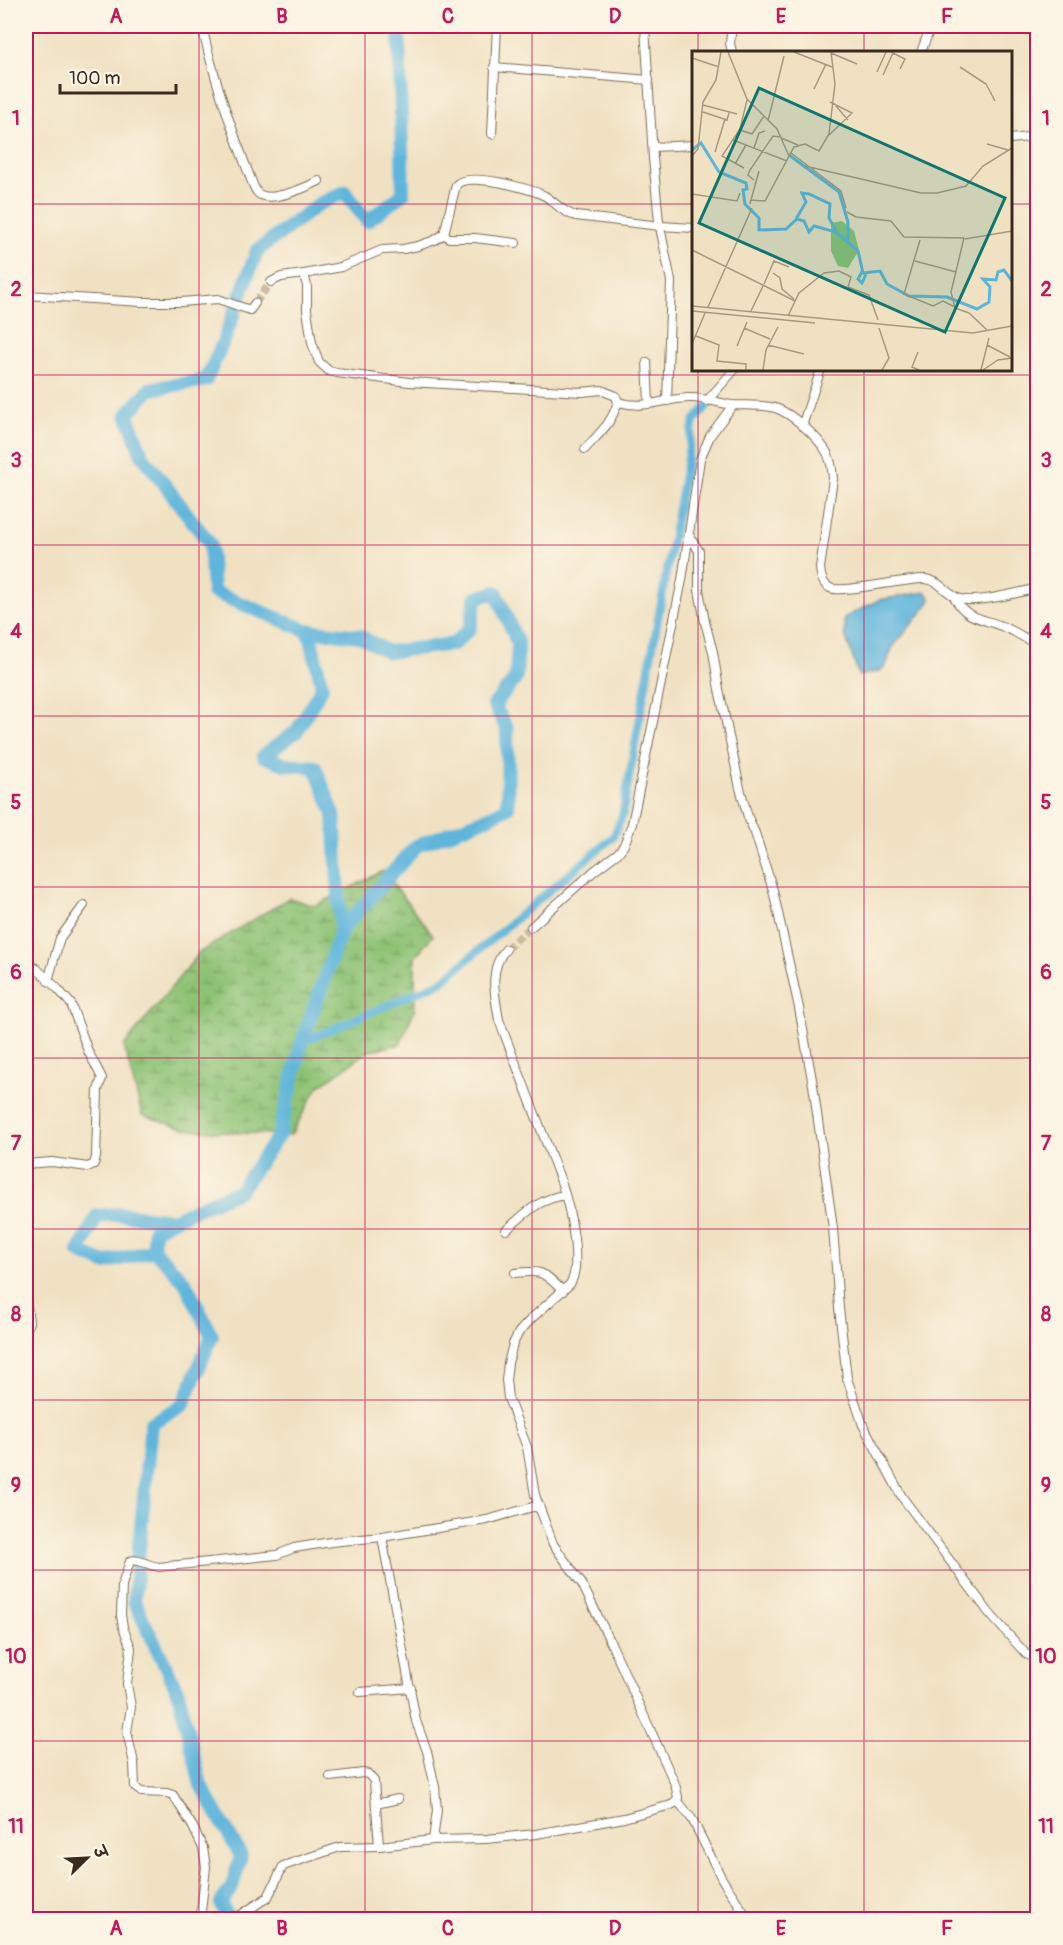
<svg xmlns="http://www.w3.org/2000/svg" width="1063" height="1945" font-family="Pangolin,'Playpen Sans Deva',sans-serif">
	<style>
		.wetland { fill: url(#wetland-marsh); stroke: #64764a; stroke-width: 1.5 }
		.water { fill: #5eb5db; stroke: #4c707c; stroke-width: 1.5 }
		.lines { fill: none; stroke-linecap: round; stroke-linejoin: round }
		.canal { stroke: #5eb5db; stroke-width: 8 }
		.river { stroke: #5eb5db; stroke-width: 14 }
		.minor-tunnel { stroke: #ccbca1; stroke-width: 8; stroke-dasharray: 8 4; stroke-linecap: butt }
		.minor-casing { stroke: #7a6a57; stroke-width: 10 }
		.minor { stroke: #fff; stroke-width: 8 }
		.grid { fill: none; stroke: #c2185b; stroke-width: 1.5; stroke-opacity: 0.55 }
		.inset-river { fill: none; stroke: #5eb5db; stroke-width: 3 }
		.inset-road { fill: none; stroke: #a89880; stroke-width: 1.5 }
		.view { fill: #0f766e; fill-opacity: 0.15; stroke: #0f766e; stroke-width: 3 }
		.inset-edge { fill: none; stroke: #3b2a1e; stroke-width: 3 }
		.neatline { fill: none; stroke: #c2185b; stroke-width: 2 }
		.grid-label { font-size: 20px; text-anchor: middle; font-weight: bold; fill: #c2185b }
	</style>
	<defs>
		<pattern id="wetland-marsh" width="20" height="14" patternUnits="userSpaceOnUse" patternTransform="scale(1.5)"><rect width="20" height="14" fill="#8dc375"/><path d="M1 5h8M5 5V1M11 12h8M15 12V8" fill="none" stroke="#749f5f"/></pattern>
	</defs>
	<rect width="100%" height="100%" fill="#fcf5e5"/>
	<filter id="ink" filterUnits="userSpaceOnUse"><feTurbulence type="fractalNoise" baseFrequency=".0167" numOctaves="2"/><feDisplacementMap in="SourceGraphic" scale="12" xChannelSelector="R" yChannelSelector="G"/><feConvolveMatrix kernelMatrix="1 2 1 2 8 2 1 2 1" color-interpolation-filters="sRGB"/></filter>
	<filter id="wash" filterUnits="userSpaceOnUse"><feTurbulence type="fractalNoise" baseFrequency=".008" numOctaves="4" result="noise"/><feDisplacementMap in="SourceGraphic" scale="24" xChannelSelector="R" yChannelSelector="G"/><feGaussianBlur stdDeviation="1.35" result="paint"/><feColorMatrix in="noise" values="0 0 0 0 0 0 0 0 0 0 0 0 0 0 0 0 0 1.4 0 .05"/><feComposite in="paint" operator="in"/></filter>
	<g filter="url(#wash)">
		<rect width="100%" height="100%" fill="#f0e1c2"/>
		<polygon class="wetland" points="383,871 433,935 415,957 415,1008 400,1044 369,1051 318,1087 291,1135 219,1132 186,1129 142,1115 124,1046 200,952 289,898 315,906"/>
		<polygon class="water" points="926,592 931,599 930,602 892,648 886,666 879,671 859,676 845,634 844,618 879,600"/>
		<g class="lines">
			<polyline class="canal" points="302,1042 441,982 613,837 622,816 694,421 715,397"/>
			<g class="river">
				<polyline points="306,630 360,636 388,652 454,644 470,628 476,598 496,592 518,644 516,678 494,705 507,729 508,807 490,817 416,846 341,931"/>
				<polyline points="154,1250 105,1263 79,1252 97,1216 121,1214 173,1220"/>
				<polyline points="229,1920 221,1903 232,1887 241,1856 201,1785 178,1692 134,1601 151,1423 183,1405 212,1336 185,1282 154,1250 154,1230 189,1212 240,1190 279,1135 302,1042 341,931 334,814 315,767 284,764 263,756 297,731 322,687 311,639 306,630 213,592 210,544 142,455 127,415 150,389 206,380 224,340 257,251 319,204 345,192 367,221 403,194 399,26"/>
			</g>
		</g>
	</g>
	<g filter="url(#ink)">
		<g class="lines">
			<g class="minor-tunnel">
				<polyline points="255,303 271,282"/>
				<polyline points="506,949 531,927"/>
			</g>
			<g class="minor-casing">
				<g id="minor">
					<path d="M202,26C214,81 233,134 254,187C255,189 257,193 259,194C271,203 307,187 319,181"/>
					<polyline points="645,26 653,158 659,222 671,281 667,401"/>
					<polyline points="732,26 730,43 732,52"/>
					<polyline points="921,52 931,26"/>
					<polyline points="494,67 649,80"/>
					<polyline points="492,134 497,26"/>
					<polyline points="1010,139 1038,136"/>
					<polyline points="653,147 694,145"/>
					<path d="M444,234L456,185C467,171 530,188 545,196C556,203 563,213 576,216L660,226L694,228"/>
					<polyline points="304,274 341,267 382,250 403,249 418,246 435,240 444,234 449,238 475,238 516,243"/>
					<path d="M271,282L281,277L304,274L307,286V310L312,343L319,362L329,371L337,373L409,382L582,392L601,390L616,396L618,402C647,410 663,398 691,398C705,398 719,403 732,405C747,406 764,404 778,409C793,415 815,435 824,448C831,457 832,468 833,479L820,568C821,576 822,584 830,588C841,594 906,578 925,579C941,580 947,596 961,599C976,604 1020,592 1038,588"/>
					<polyline points="26,295 142,302 181,302 218,299 250,310 255,303"/>
					<polyline points="647,362 649,404"/>
					<polyline points="707,401 735,369"/>
					<polyline points="802,426 821,369"/>
					<path d="M585,449C601,431 610,426 618,402"/>
					<polyline points="689,535 699,551 699,590 705,622 713,652 719,689 740,788 748,817 755,833 773,890 799,1008 813,1085 833,1228 839,1308 847,1378 863,1425 902,1497 990,1614 1026,1654 1038,1659"/>
					<path d="M954,597C966,620 983,618 1004,627C1016,632 1026,639 1038,645"/>
					<polyline points="531,927 594,871 618,853 624,845 632,824 682,580 700,459 710,436 733,405"/>
					<polyline points="26,963 37,969 58,989 71,1004 88,1051 102,1078 98,1090 96,1157 94,1164 88,1167 52,1162 26,1164"/>
					<polyline points="48,981 60,938 84,905"/>
					<path d="M506,1230C526,1213 538,1199 565,1195"/>
					<path d="M515,1273C543,1270 543,1272 563,1291"/>
					<polyline points="26,1297 29,1322 26,1331"/>
					<polyline points="382,1537 416,1721 427,1751 435,1787 437,1810 433,1840"/>
					<polyline points="360,1692 411,1688"/>
					<polyline points="330,1777 363,1773 368,1774 374,1781 379,1846"/>
					<polyline points="677,1800 692,1819 722,1879 749,1920"/>
					<polyline points="376,1804 398,1799"/>
					<path d="M200,1920L206,1867L203,1848L193,1827L173,1795L167,1793L141,1792L135,1787L134,1763L127,1732L131,1707L127,1684L131,1648L123,1627L121,1615L122,1585L130,1561C138,1558 149,1566 159,1567L277,1555L294,1548L331,1542L382,1537L487,1520L536,1506L540,1510"/>
					<path d="M233,1920L268,1897L283,1866L340,1847L379,1846L433,1840L486,1839L536,1834L624,1818L671,1805L675,1803L678,1797L675,1784L611,1643L582,1584L553,1544L535,1495L527,1447L508,1398L506,1380L508,1363L513,1344L519,1332L532,1318L570,1284C583,1265 569,1206 562,1184L499,1020C495,995 488,969 506,949"/>
				</g>
			</g>
			<use href="#minor" class="minor"/>
		</g>
	</g>
	<path class="grid" d="M199,26V1920M365,26V1920M532,26V1920M698,26V52M864,26V52M26,204H694M1010,204H1038M698,369V1920M864,369V1920M26,375H1038M26,545H1038M26,716H1038M26,887H1038M26,1058H1038M26,1229H1038M26,1400H1038M26,1570H1038M26,1741H1038"/>
	<g transform="translate(692 51)">
		<rect width="320" height="320" fill="#f0e1c2"/>
		<path d="M150,170L162,180L167,199L156,217L146,215L139,200V172Z" fill="#8dc375"/>
		<path class="inset-river" d="M0,99L9,92L27,121L54,132L55,138L51,139L53,153L67,167V179L94,178L105,168L112,170L117,181L122,175L144,181L166,200L171,222L188,220L195,233L217,245L255,246L285,258L297,251L298,236L291,228L304,229L306,221L312,219L320,230M97,104L147,141L156,171V192M104,168L114,151L110,142L117,143L138,153L137,167L144,180M171,219L166,228L170,232L174,223"/>
		<path class="inset-road" d="M36,1L55,48L85,78L97,105M102,1L140,16M199,1L213,8L208,18M139,2L165,13M0,7L27,16M268,16L294,33L303,50M185,21L194,1M191,24L201,2M122,38L134,13M11,54L45,63M144,55L156,69M11,61L35,69L37,62M76,70L92,5M48,79L60,83L72,65M136,85L160,62L138,51M89,87L106,94M41,89L95,110M295,93L316,99M62,97L67,82L73,80M23,101L33,68M99,102L149,140L154,157M0,105L6,98L11,51L24,29L29,1M43,113L54,94M113,115L229,142H245L274,135L291,115L320,97M52,117L30,105L48,78L55,49M62,129L56,124L58,119L81,85L89,86M0,143L45,150L48,142M59,149L67,120M58,153L59,149L73,150L102,96L113,93L127,100L137,83L143,33L139,1M155,161L164,166L199,170L212,186L272,187L259,241L263,257L277,262L295,279M273,188L320,180M228,189L212,243L241,255L251,250L263,256M0,199L103,250M223,210L264,221M81,222L88,227L90,238L102,248M72,233L82,210L97,216M0,255L281,282L320,275M16,256L60,157M0,260L123,272M59,260L71,235M96,265L107,242L132,222L147,220L159,226L156,236L177,244L186,269M52,277L78,288M187,277L197,307L190,319M4,285L27,294L25,310L54,313V319M0,293L13,262M76,294L112,303M295,294L318,306M45,295L55,271M226,301L220,316L227,319M71,319L74,299L86,276M289,319L297,287M291,319L306,309L320,307"/>
		<path class="view" d="M67,37L313,147L253,281L7,172Z"/>
		<rect width="320" height="320" class="inset-edge"/>
	</g>
	<rect width="1063" height="1945" fill="none" stroke="#fcf5e5" stroke-width="66"/>
	<g transform="translate(87 1858) rotate(66)" stroke="#fcf5e5" stroke-width="4.5" paint-order="stroke">
	<path d="M0-4.5L10 22L0 15L-10 22Z" fill="#3b2a1e"/>
	<text y="-9" font-size="16" font-weight="bold" text-anchor="middle" fill="#3b2a1e">उ</text>
	</g>
	<path d="M60 84v9h116v-9" fill="none" stroke="#3b2a1e" stroke-width="3"/>
	<text x="69" y="84" font-size="18" fill="#3b2a1e" stroke="#fcf5e5" stroke-width="4.5" paint-order="stroke">100 m</text>
	<rect x="33" y="33" width="997" height="1879" class="neatline"/>
	<g class="grid-label">
		<text x="116" y="23">A</text>
		<text x="282" y="23">B</text>
		<text x="448" y="23">C</text>
		<text x="615" y="23">D</text>
		<text x="781" y="23">E</text>
		<text x="947" y="23">F</text>
		<text x="16" y="125">1</text>
		<text x="1046" y="125">1</text>
		<text x="16" y="296">2</text>
		<text x="1046" y="296">2</text>
		<text x="16" y="467">3</text>
		<text x="1046" y="467">3</text>
		<text x="16" y="638">4</text>
		<text x="1046" y="638">4</text>
		<text x="16" y="809">5</text>
		<text x="1046" y="809">5</text>
		<text x="16" y="979">6</text>
		<text x="1046" y="979">6</text>
		<text x="16" y="1150">7</text>
		<text x="1046" y="1150">7</text>
		<text x="16" y="1321">8</text>
		<text x="1046" y="1321">8</text>
		<text x="16" y="1492">9</text>
		<text x="1046" y="1492">9</text>
		<text x="16" y="1663">10</text>
		<text x="1046" y="1663">10</text>
		<text x="16" y="1833">11</text>
		<text x="1046" y="1833">11</text>
		<text x="116" y="1935">A</text>
		<text x="282" y="1935">B</text>
		<text x="448" y="1935">C</text>
		<text x="615" y="1935">D</text>
		<text x="781" y="1935">E</text>
		<text x="947" y="1935">F</text>
	</g>
</svg>
